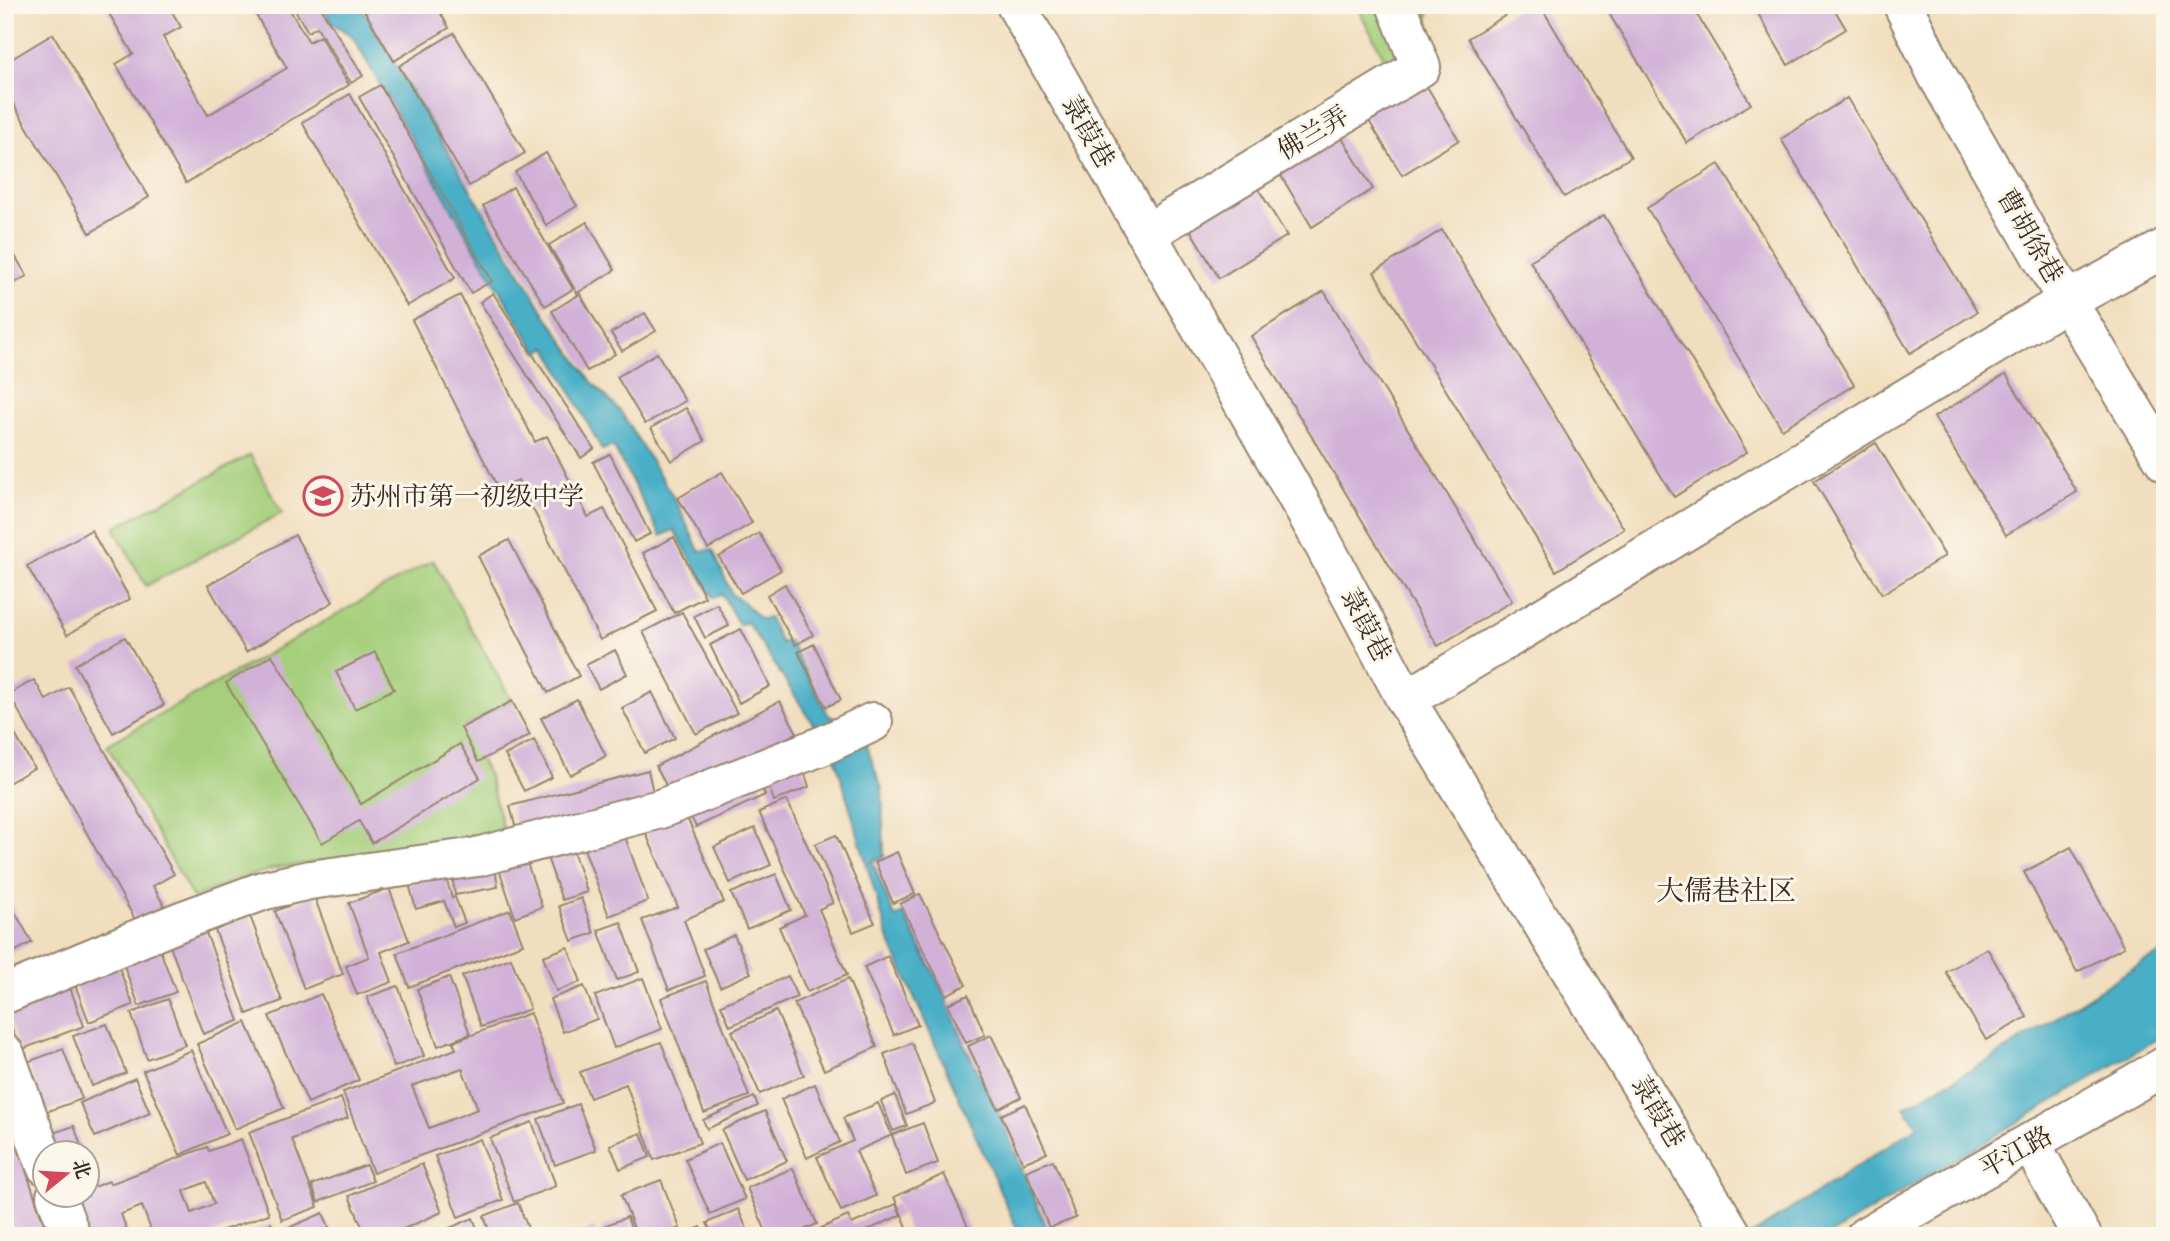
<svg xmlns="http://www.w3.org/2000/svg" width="2170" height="1241" font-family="Alegreya,'Noto Serif SC',serif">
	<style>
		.green { fill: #a5cf7b; stroke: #707c4c; stroke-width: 2 }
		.water { fill: #48afc7; stroke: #426c72; stroke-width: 2 }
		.building { fill: #d1b1d8; fill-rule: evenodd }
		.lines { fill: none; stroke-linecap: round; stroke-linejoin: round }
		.minor-casing { stroke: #96846e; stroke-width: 42 }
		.minor { stroke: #fff; stroke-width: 38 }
		.labels { text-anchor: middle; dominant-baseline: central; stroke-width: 6; stroke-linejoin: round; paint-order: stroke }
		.street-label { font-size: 26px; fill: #3b2a1e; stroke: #fbf7ec }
		.poi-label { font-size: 26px; fill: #3b2a1e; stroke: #fbf7ec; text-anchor: start }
		.neighbourhood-label { font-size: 28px; fill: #3b2a1e; stroke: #fbf7ec }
	</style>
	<rect width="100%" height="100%" fill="#fbf7ec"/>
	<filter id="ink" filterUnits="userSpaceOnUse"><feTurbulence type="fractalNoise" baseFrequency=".0143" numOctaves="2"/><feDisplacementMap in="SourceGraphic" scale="14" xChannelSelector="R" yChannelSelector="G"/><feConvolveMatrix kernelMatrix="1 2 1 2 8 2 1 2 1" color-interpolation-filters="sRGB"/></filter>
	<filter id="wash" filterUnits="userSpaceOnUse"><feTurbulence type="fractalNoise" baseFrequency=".00686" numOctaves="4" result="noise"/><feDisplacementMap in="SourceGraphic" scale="28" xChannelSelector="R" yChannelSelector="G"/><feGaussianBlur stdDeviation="1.57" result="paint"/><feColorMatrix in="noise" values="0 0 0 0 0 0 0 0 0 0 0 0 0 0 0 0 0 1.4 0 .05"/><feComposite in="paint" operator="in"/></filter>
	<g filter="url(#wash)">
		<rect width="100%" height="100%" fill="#f1debe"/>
		<g class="green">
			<polygon points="1356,5 1430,5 1422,58 1393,74"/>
			<polygon points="250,455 282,513 146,586 114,528"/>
			<polygon points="433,560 512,701 464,727 489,776 506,841 280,867 231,881 193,898 107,745"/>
		</g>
		<g class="water">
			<polygon points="321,5 360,5 545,314 592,382 621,412 678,505 699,551 713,550 732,595 741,600 760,619 769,618 781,643 789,641 829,716 853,722 864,739 882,789 884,856 872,861 895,917 903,913 944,993 967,1050 1000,1116 1050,1236 1020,1236 889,940 835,757 824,733 814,725 747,622 739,625 722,594 713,598 674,530 661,536 613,446 602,450 547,347 538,353 493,280 352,36 332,23"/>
			<polygon points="2165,952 2165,1034 1828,1236 1750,1236 1918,1126 1904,1107 1993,1058 2143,962"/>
		</g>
		<g id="blocks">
			<g class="building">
				<polygon points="104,5 168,5 181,27 163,37 208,115 287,68 250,5 287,5 309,42 320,36 349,85 186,183 116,64 133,54"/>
				<polygon points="292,5 319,5 363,76 351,83 317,27 308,32"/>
				<polygon points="361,5 436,5 449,28 394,61"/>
				<polygon points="1523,5 1540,5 1631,157 1564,197 1468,38"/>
				<polygon points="1604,5 1691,5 1751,104 1687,143"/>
				<polygon points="1753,5 1832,5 1846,29 1788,65"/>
				<polygon points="454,33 525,153 469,186 399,66"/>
				<polygon points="53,34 149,197 90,233 5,90 5,63"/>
				<polygon points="1420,75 1459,140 1402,175 1363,111"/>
				<polygon points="380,85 492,281 471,293 359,97"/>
				<polygon points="350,94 455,278 407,306 302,122"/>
				<polygon points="1847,98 1977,312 1910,353 1781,139"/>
				<polygon points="1333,123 1373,189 1312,227 1272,161"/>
				<polygon points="546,153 577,206 546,225 515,172"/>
				<polygon points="1719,164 1854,385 1782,429 1647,208"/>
				<polygon points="1247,170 1287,236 1219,278 1179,211"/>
				<polygon points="513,187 573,289 545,306 483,206"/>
				<polygon points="1604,215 1747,452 1674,497 1530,261"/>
				<polygon points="587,222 615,270 577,293 549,245"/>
				<polygon points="1442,230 1624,529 1556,571 1374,272"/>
				<polygon points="5,239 27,276 5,288"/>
				<polygon points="1324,291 1512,601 1438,646 1251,336"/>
				<polygon points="493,293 594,449 581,458 480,302"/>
				<polygon points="580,294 615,354 587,371 552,311"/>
				<polygon points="460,295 535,442 547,436 588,517 604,509 657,611 600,640 518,480 499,490 412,320"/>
				<polygon points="645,313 656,331 622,351 611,333"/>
				<polygon points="657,353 685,401 645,424 617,377"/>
				<polygon points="2006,374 2077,492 2006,535 1934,417"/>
				<polygon points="686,408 705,441 671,461 651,428"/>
				<polygon points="1876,443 1945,556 1882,594 1814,481"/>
				<polygon points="610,454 650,534 634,542 593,462"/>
				<polygon points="722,472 752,523 708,549 678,498"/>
				<polygon points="91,530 130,599 67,635 27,566"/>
				<polygon points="759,533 781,570 741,593 719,557"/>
				<polygon points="295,535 333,602 246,652 208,585"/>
				<polygon points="674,537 705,597 674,613 643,553"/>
				<polygon points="509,540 579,676 548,693 478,556"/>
				<polygon points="785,584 813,635 795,645 767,595"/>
				<polygon points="717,604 729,626 705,638 694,616"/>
				<polygon points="682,612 737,713 696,734 643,632"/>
				<polygon points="741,629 770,686 739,703 710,645"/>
				<polygon points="125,637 164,705 113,733 75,665"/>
				<polygon points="814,644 841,700 826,707 798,652"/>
				<polygon points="615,650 627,674 599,689 586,665"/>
				<polygon points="375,652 394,689 355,709 336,672"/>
				<polygon points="272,655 361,804 460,744 480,778 372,843 359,821 322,843 226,683"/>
				<polygon points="34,680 46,700 69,687 174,874 153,886 165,907 137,923 9,694"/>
				<polygon points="652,692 675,738 645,753 622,708"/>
				<polygon points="577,699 606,756 570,775 541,718"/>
				<polygon points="512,701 530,735 478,762 461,728"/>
				<polygon points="780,701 797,733 672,797 656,766"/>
				<polygon points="5,717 34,768 5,785"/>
				<polygon points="534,740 552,777 524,791 505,755"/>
				<polygon points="802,765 809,787 774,801 765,776"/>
				<polygon points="648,770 655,801 518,837 510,806"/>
				<polygon points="758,778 765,795 696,827 688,811"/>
				<polygon points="787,800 833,903 819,909 847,975 807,992 779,927 805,915 759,812"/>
				<polygon points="684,811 724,902 684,920 705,976 669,990 642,920 678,907 644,829"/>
				<polygon points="622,828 648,901 609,916 582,843"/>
				<polygon points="755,828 771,865 730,883 714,847"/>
				<polygon points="836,835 875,923 853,932 815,844"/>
				<polygon points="2071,847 2124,947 2077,972 2024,872"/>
				<polygon points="572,848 587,892 562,900 547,857"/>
				<polygon points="897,852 915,894 893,903 875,862"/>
				<polygon points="526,860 542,907 515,917 499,869"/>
				<polygon points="495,868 498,887 455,895 452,876"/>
				<polygon points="445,874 452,898 455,897 465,923 454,927 444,901 416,909 409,884"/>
				<polygon points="776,874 791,910 747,929 731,893"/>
				<polygon points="389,888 409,941 381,952 392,982 357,995 346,966 369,957 349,903"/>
				<polygon points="920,894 966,985 946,995 900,904"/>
				<polygon points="5,895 32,942 5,957"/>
				<polygon points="314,896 343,974 304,989 275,911"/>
				<polygon points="581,898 594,933 572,941 559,906"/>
				<polygon points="510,910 523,944 409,987 397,953"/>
				<polygon points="250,916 282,1001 247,1014 215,930"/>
				<polygon points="621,922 639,972 617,980 598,930"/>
				<polygon points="205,930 239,1021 203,1034 169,943"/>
				<polygon points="734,935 751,973 720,987 703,949"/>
				<polygon points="568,947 581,982 556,991 543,956"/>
				<polygon points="1987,948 2027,1017 1986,1040 1946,972"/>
				<polygon points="160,950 176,992 139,1006 123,963"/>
				<polygon points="888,956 918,1025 894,1035 864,967"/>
				<polygon points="511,958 530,1009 481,1027 462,976"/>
				<polygon points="118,965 133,1005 89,1022 74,982"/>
				<polygon points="788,976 797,997 730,1026 721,1005"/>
				<polygon points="449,977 470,1034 438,1046 417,989"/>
				<polygon points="643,978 662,1029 614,1048 595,996"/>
				<polygon points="848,979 877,1047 824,1070 794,1003"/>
				<polygon points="706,981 749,1096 704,1113 661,998"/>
				<polygon points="69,985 84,1026 20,1050 5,1009"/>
				<polygon points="398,986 424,1056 394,1067 367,997"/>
				<polygon points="584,986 597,1019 563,1032 550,999"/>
				<polygon points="321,994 359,1080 308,1103 269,1016"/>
				<polygon points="968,995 985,1035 966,1043 948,1004"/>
				<polygon points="168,999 185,1045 147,1059 131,1013"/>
				<polygon points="776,1011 804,1075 760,1094 732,1031"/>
				<path d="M530,1013L563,1103L373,1173L343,1092L456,1049L453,1042ZM462,1068L478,1109L429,1128L412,1086Z"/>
				<polygon points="246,1022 284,1108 235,1129 197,1044"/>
				<polygon points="107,1024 126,1073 92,1086 73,1036"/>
				<polygon points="991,1035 1021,1097 998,1109 968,1046"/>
				<polygon points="661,1042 700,1143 654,1160 626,1084 590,1098 580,1072"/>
				<polygon points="912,1043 935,1103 906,1114 884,1054"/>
				<polygon points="63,1049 82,1099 46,1112 27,1062"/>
				<polygon points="191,1050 227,1134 180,1155 143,1071"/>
				<polygon points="135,1078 150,1113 95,1137 80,1103"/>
				<polygon points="815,1084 840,1142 807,1158 781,1099"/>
				<polygon points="895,1095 907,1126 893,1131 881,1101"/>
				<polygon points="754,1097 758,1106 707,1129 703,1120"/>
				<polygon points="341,1098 348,1118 292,1139 318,1207 282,1220 249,1132"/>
				<polygon points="878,1103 892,1135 856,1151 876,1196 841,1211 817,1157 853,1141 843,1118"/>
				<polygon points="578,1104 596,1150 555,1165 538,1119"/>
				<polygon points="1025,1104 1047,1153 1023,1163 1001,1115"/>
				<polygon points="6,1111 48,1236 5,1236"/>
				<polygon points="765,1111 787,1161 744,1180 722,1130"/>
				<polygon points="532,1122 556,1186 514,1202 490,1138"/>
				<polygon points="923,1123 938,1163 906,1175 892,1135"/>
				<polygon points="74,1126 84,1154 54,1154 47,1135"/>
				<polygon points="641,1133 650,1157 620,1169 610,1145"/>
				<path d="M241,1139L269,1214L206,1236H137L151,1230L142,1206L121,1214L129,1236H82L69,1196H88V1189L109,1181L110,1184L207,1147L209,1151ZM206,1182L214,1204L192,1213L184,1191Z"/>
				<polygon points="480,1139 503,1200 458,1217 435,1156"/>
				<polygon points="720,1143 745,1199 710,1214 685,1159"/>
				<polygon points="1053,1160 1076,1218 1049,1228 1026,1171"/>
				<polygon points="88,1162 95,1182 88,1184"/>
				<polygon points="422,1164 442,1212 388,1236 366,1236 349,1196"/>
				<polygon points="366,1165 373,1181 318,1202 312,1185"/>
				<polygon points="793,1168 817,1224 791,1236 768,1236 747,1188"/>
				<polygon points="944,1174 969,1229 954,1236 911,1236 894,1197"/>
				<polygon points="661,1180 680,1228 658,1236 637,1236 621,1195"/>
				<polygon points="518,1203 531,1236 491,1236 484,1216"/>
				<polygon points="896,1204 901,1215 855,1236 804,1236 848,1216 852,1224"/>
				<polygon points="738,1209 750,1236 713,1236 707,1223"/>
				<polygon points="323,1213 333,1236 284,1236 281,1231"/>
				<polygon points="627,1217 634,1236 604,1236 601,1227"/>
				<polygon points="473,1218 480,1236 442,1236 440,1232"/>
				<polygon points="271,1223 277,1236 243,1236"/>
				<polygon points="701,1227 704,1236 679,1236"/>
				<polygon points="594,1228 597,1236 574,1236 574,1235"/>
				<polygon points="1086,1228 1089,1236 1066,1236"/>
			</g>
		</g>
	</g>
	<g filter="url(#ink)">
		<use href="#blocks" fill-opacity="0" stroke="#96846e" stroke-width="2"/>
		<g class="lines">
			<g class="minor-casing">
				<g id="minor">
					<polyline points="1016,5 1317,532 1406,700 1733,1236"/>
					<polyline points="1903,5 1937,75 2067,301 2165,462"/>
					<polyline points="1146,234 1421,67 1396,5"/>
					<polyline points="1406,700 2067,301 2165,248"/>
					<polyline points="5,994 181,921 265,890 310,880 477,857 660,809 824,745 873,722"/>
					<polyline points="5,1054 46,1166"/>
					<polyline points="2031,1144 2082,1236"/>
					<polyline points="56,1196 71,1236"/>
					<polyline points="1866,1236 2165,1066"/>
				</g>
			</g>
			<use href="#minor" class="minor"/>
		</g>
	</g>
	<defs>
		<g id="school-ring" transform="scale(2.0125)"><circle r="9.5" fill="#fbf7ec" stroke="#d1495b" stroke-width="1.5"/><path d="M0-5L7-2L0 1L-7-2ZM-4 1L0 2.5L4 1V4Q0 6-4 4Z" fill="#d1495b"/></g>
	</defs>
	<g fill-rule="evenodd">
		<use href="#school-ring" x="323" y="496"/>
	</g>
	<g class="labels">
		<g class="street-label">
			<text transform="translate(1088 132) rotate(60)">菉葭巷</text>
			<text transform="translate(1313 133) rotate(-31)">佛兰弄</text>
			<text transform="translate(2030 236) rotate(60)">曹胡徐巷</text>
			<text transform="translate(1366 625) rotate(62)">菉葭巷</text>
			<text transform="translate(1658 1112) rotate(59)">菉葭巷</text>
			<text transform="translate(2016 1152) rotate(-29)">平江路</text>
		</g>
		<g class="poi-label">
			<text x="350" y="496">苏州市第一初级中学</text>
		</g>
		<g class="neighbourhood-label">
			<text x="1726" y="891">大儒巷社区</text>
		</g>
	</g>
	<rect width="2170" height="1241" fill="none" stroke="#fbf7ec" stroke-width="28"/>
	<g transform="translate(66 1174) rotate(72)"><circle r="33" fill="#fbf7ec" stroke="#aea59a" stroke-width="2"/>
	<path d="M0-5L12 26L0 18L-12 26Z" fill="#d1495b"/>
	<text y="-10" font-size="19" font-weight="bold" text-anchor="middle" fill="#3b2a1e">北</text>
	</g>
</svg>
